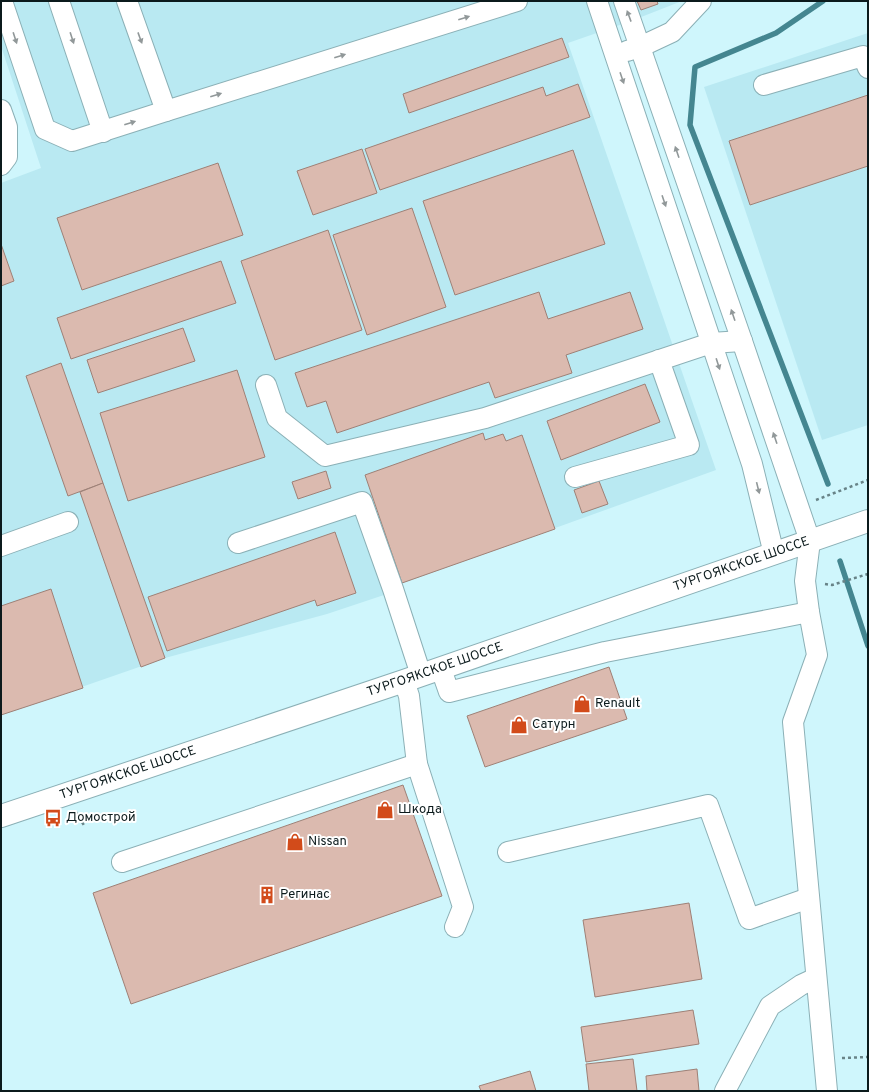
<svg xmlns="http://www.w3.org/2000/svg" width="869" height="1092" font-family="Overpass,sans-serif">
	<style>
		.built { fill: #b9e9f2 }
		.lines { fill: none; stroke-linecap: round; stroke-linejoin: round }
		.stream { stroke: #448690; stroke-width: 5.5 }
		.building { fill: #dbbaaf; stroke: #9e8076 }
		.minor-casing { stroke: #8bb0b6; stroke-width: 22 }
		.major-casing { stroke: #8bb0b6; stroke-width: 24 }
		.path { stroke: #688387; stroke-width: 2.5; stroke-dasharray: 3 3; stroke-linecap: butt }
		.minor { stroke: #fff; stroke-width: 20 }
		.major { stroke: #fff; stroke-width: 22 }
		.oneway { fill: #919899 }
		.labels { text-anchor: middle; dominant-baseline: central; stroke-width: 4; stroke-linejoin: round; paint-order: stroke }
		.street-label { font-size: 13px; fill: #0b1a1c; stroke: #fff }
		.poi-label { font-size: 13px; fill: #0b1a1c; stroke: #fff; text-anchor: start }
	</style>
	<rect width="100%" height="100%" fill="#cff6fc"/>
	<g class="built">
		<polygon points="1,1 682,1 631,21 568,43 716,470 403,583 384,595 327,614 165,658 1,715 1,183 41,168 1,46"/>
		<polygon points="868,33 868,425 822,440 704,87"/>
	</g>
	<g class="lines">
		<g class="stream">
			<polyline points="823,1 776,33 695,67 690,125 828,484"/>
			<polyline points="840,561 868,646"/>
		</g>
	</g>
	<g class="building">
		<polygon points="637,1 657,1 658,4 641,10"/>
		<polygon points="562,38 569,57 409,113 403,94"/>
		<polygon points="578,84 590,117 380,190 365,149 543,87 546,96"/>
		<polygon points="868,95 868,166 750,205 729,141"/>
		<polygon points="362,149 377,193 313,215 297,171"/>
		<polygon points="573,150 605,244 455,295 423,201"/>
		<polygon points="218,163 243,235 82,290 57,218"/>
		<polygon points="412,208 446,307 367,335 333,235"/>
		<polygon points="328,230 362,330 275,360 241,261"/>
		<polygon points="1,244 14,281 1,286"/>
		<polygon points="221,261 236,303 71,359 57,318"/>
		<polygon points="539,292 548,319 630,292 643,329 566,355 572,373 495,398 489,382 337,433 326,401 307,407 295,373"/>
		<polygon points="183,328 195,361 98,393 87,360"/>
		<polygon points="61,363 103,483 68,496 26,376"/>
		<polygon points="237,370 265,457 128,501 100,413"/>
		<polygon points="645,384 660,422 561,460 547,421"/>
		<polygon points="483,433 485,440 503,434 506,441 522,435 555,529 402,583 365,475"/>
		<polygon points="326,471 331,488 298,499 292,482"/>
		<polygon points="599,481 608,504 582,513 574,490"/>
		<polygon points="103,483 165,658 141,667 80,492"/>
		<polygon points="335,532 356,593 317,606 315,600 167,651 148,597"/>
		<polygon points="51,589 83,688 1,715 1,606"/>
		<polygon points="609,667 627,719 485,767 467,716"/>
		<polygon points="403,785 442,896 131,1004 93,893"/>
		<polygon points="689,903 702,979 595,997 583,920"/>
		<polygon points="693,1010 699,1044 586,1062 581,1027"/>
		<polygon points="633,1059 637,1091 589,1091 586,1064"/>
		<polygon points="697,1069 699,1091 647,1091 646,1076"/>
		<polygon points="530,1071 536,1091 481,1091 479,1086"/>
	</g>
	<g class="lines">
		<g class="minor-casing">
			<g id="minor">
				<polyline points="2,1 45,129 72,141 166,111"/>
				<polyline points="59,1 103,132"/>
				<polyline points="127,1 166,111 517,1"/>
				<polyline points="597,1 752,464 774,554"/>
				<polyline points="624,1 742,341 810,541 805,581 809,612 817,655 793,722 827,1091"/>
				<polyline points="627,51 640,47 672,32 701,1"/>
				<polyline points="764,85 863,56 868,68"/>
				<polyline points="1,110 7,127 7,157 1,165"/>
				<polyline points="266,385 277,418 325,456 485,418 711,343 742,341"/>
				<polyline points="575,477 689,445 659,360"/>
				<polyline points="238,543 362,502 393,589 421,675"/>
				<polyline points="1,546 68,522"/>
				<polyline points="441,669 449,692 605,652 809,612"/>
				<polyline points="404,681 409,696 417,764 463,907 455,927"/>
				<polyline points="508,852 708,805 749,919 809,898"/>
				<polyline points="122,862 417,764"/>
				<polyline points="725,1091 770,1006 801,985 816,978"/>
			</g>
		</g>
		<g class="major-casing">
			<g id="major">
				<path id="s1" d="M1,816L404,681L868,521"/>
			</g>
		</g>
		<g class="path">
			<polyline points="816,500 868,480"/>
			<polyline points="825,584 832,585 868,574"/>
			<polyline points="76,812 85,827"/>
			<polyline points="842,1058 868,1057"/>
		</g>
		<use href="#minor" class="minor"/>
		<use href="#major" class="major"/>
	</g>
	<defs><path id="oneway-solid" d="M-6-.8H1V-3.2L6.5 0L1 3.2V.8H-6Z"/></defs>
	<g class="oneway">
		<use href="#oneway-solid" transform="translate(629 16) rotate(-110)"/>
		<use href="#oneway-solid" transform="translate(464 18) rotate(-17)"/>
		<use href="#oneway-solid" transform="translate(15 38) rotate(72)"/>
		<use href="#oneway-solid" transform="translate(72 38) rotate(72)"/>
		<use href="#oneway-solid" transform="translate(140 38) rotate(70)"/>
		<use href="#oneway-solid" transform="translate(340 56) rotate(-17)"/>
		<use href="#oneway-solid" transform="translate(622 78) rotate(71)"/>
		<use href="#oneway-solid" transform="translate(216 95) rotate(-17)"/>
		<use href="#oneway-solid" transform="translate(130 123) rotate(-18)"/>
		<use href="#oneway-solid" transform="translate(677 152) rotate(-109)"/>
		<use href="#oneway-solid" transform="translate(664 201) rotate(71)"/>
		<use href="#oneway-solid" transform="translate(733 315) rotate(-109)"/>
		<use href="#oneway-solid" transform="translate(718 364) rotate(72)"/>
		<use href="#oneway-solid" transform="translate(775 438) rotate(-109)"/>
		<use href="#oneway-solid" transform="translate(758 488) rotate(76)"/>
	</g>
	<defs>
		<g id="shop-bare" transform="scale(1.38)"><path d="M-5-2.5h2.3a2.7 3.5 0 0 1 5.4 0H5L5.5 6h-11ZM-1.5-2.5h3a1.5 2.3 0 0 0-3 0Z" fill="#d24b1a" stroke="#fff" stroke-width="2.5" paint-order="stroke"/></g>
		<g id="bus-bare" transform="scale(1.38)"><path d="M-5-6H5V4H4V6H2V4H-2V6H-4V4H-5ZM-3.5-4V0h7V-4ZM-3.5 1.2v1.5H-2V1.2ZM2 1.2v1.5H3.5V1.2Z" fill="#d24b1a" stroke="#fff" stroke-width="2.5" paint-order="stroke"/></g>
		<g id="building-bare" transform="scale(1.38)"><path d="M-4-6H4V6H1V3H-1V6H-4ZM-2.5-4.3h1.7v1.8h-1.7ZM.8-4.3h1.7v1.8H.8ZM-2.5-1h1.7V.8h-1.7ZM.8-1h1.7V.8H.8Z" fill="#d24b1a" stroke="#fff" stroke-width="2.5" paint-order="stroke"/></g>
	</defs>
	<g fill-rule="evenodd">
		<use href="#shop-bare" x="582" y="704"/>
		<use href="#shop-bare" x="519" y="725"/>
		<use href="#shop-bare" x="385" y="810"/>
		<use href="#bus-bare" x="53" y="818"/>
		<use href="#shop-bare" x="295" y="842"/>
		<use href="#building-bare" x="267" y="895"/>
	</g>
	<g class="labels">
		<g class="street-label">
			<text stroke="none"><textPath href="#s1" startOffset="782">ТУРГОЯКСКОЕ ШОССЕ</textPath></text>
			<text stroke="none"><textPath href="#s1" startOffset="458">ТУРГОЯКСКОЕ ШОССЕ</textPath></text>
			<text stroke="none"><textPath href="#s1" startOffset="134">ТУРГОЯКСКОЕ ШОССЕ</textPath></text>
		</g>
		<g class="poi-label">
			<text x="595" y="704">Renault</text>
			<text x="532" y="725">Сатурн</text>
			<text x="398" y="810">Шкода</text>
			<text x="66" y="818">Домострой</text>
			<text x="308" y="842">Nissan</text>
			<text x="280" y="895">Регинас</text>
		</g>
	</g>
	<rect width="869" height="1092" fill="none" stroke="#0b1a1c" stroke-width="4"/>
</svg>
